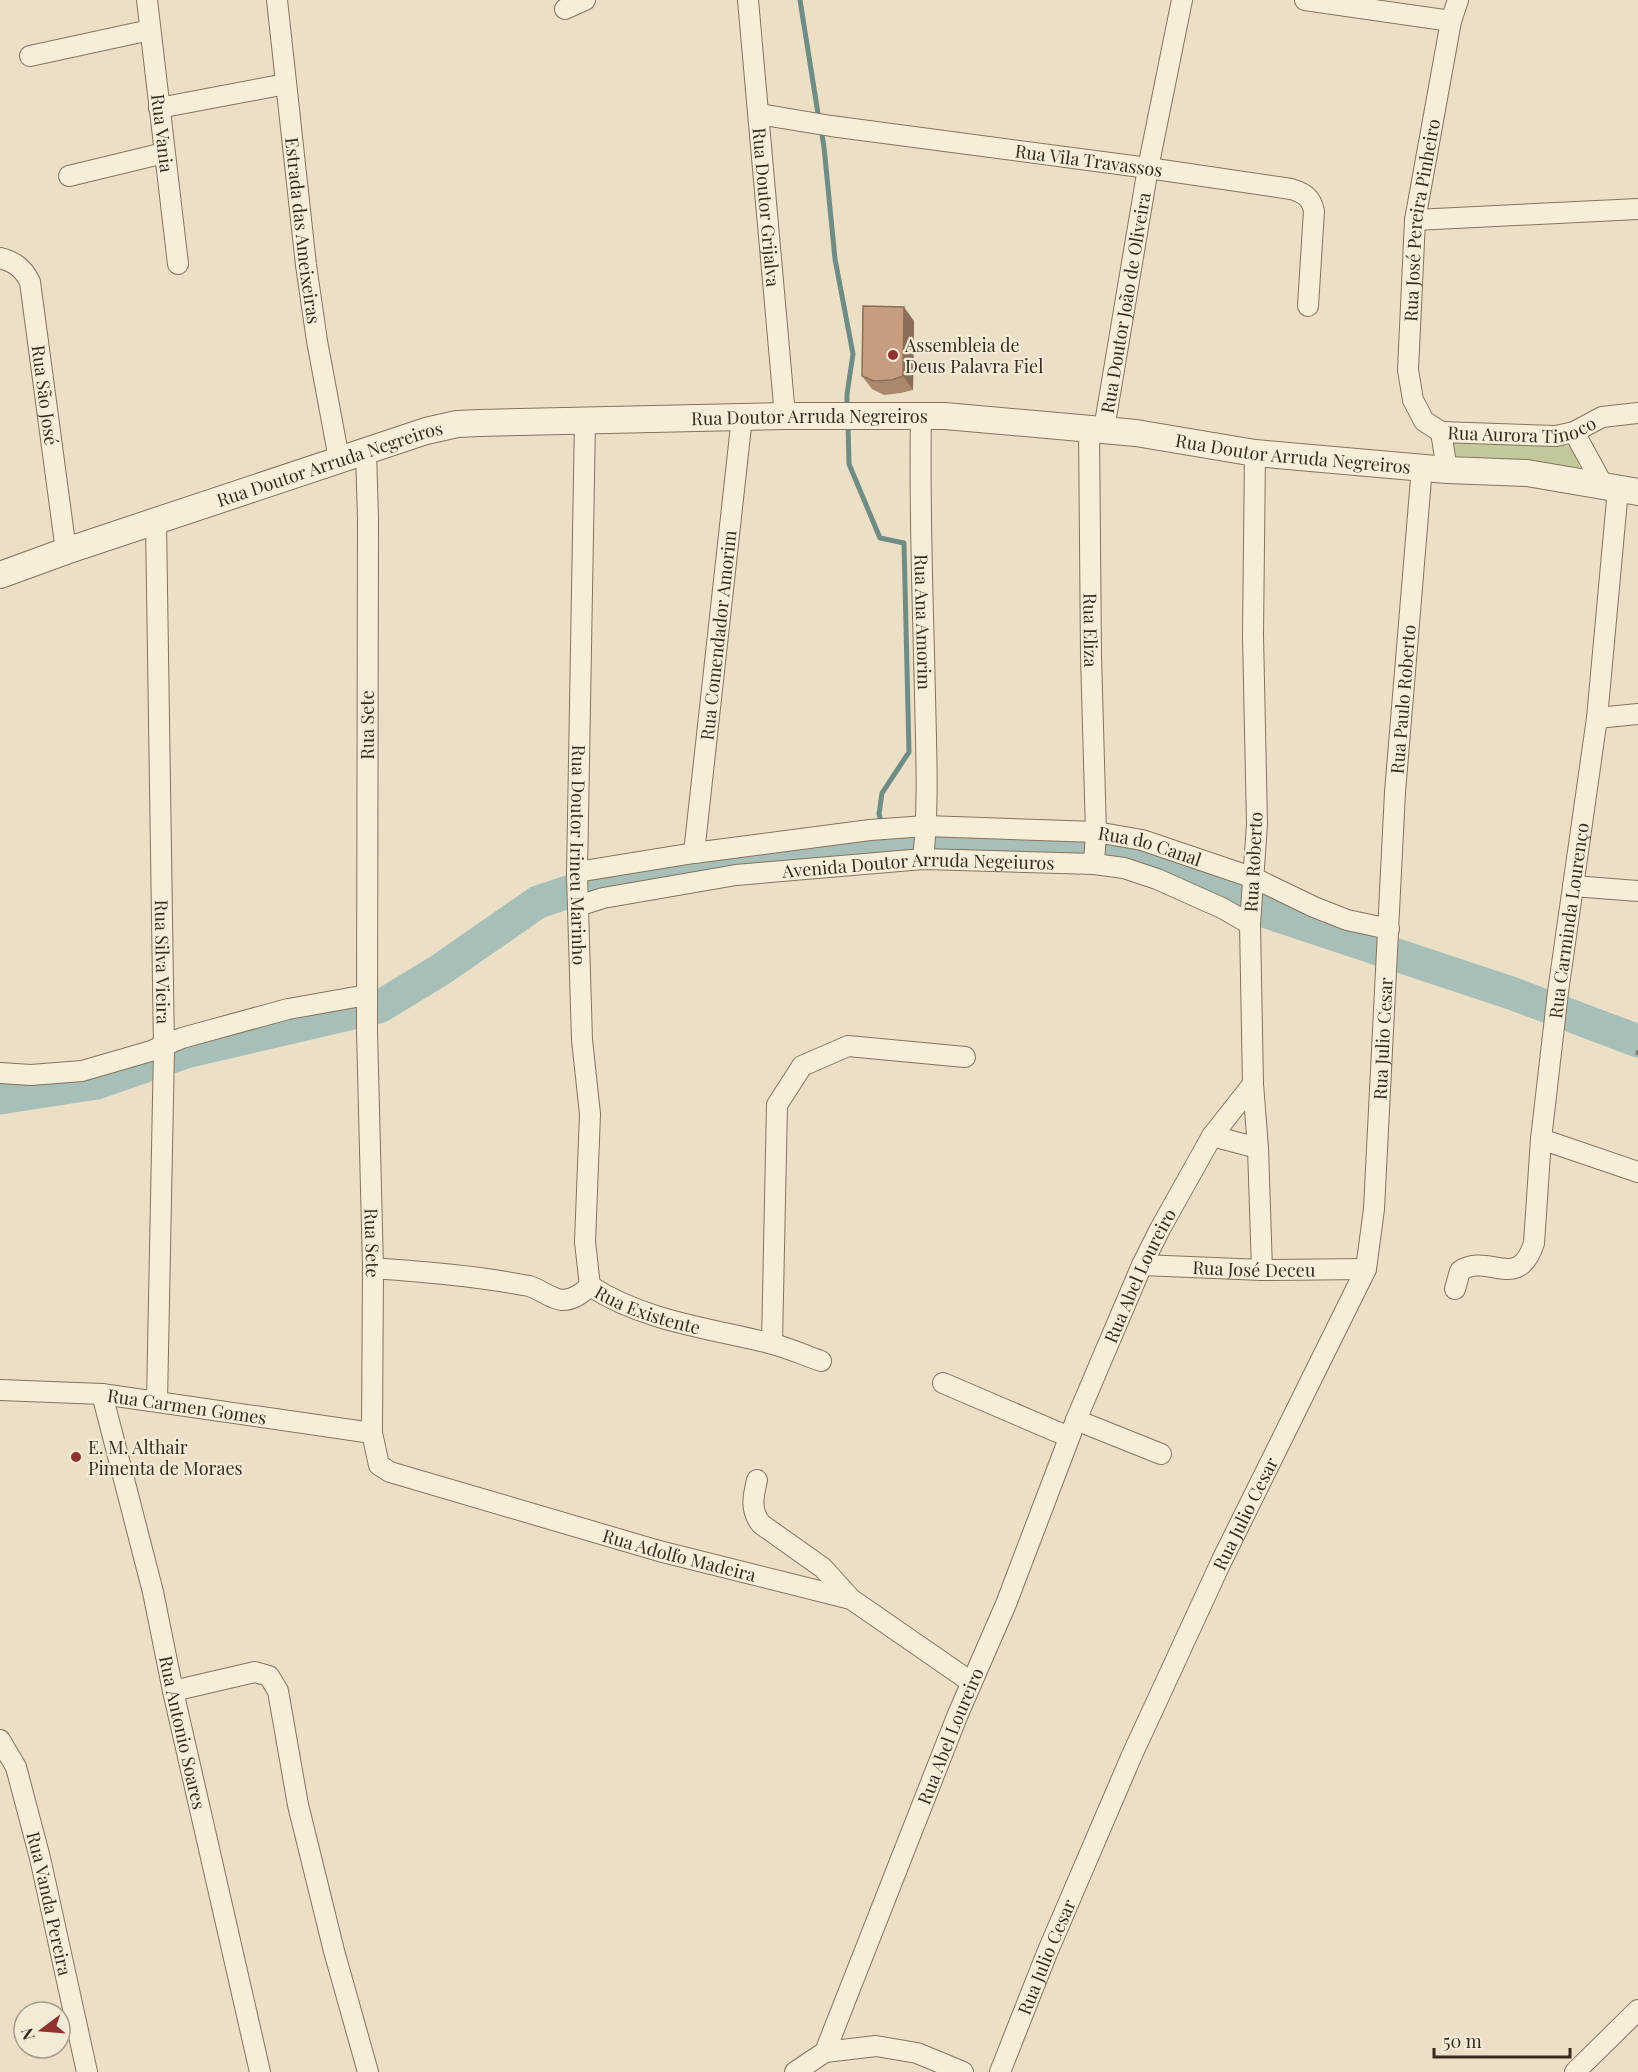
<svg xmlns="http://www.w3.org/2000/svg" width="1638" height="2072" font-family="'Playfair Display',serif">
	<style>
		.green { fill: #c3c99b }
		.lines { fill: none; stroke-linecap: round; stroke-linejoin: round }
		.stream { stroke: #6f8d85; stroke-width: 5 }
		.river { stroke: #a7bfb8; stroke-width: 33 }
		.minor-casing { stroke: #85735d; stroke-width: 22 }
		.tertiary-casing { stroke: #85735d; stroke-width: 28 }
		.path { stroke: #85735d; stroke-width: 3; stroke-dasharray: 4.5 3; stroke-linecap: butt }
		.minor { stroke: #f6eed9; stroke-width: 20 }
		.tertiary { stroke: #f6eed9; stroke-width: 26 }
		.wall { fill: #aa876d }
		.shaded-wall { fill: #8b6e59 }
		.building { fill: #c69d7f; stroke: #8b6e59; stroke-width: 1.5 }
		.poi-dot { fill: #903232; stroke: #f3ebd5; stroke-width: 2 }
		.labels { text-anchor: middle; dominant-baseline: central; stroke-width: 4.5; stroke-linejoin: round; paint-order: stroke }
		.street-label { font-size: 18px; fill: #372b20; stroke: #f3ebd5 }
		.poi-label { font-size: 18px; fill: #372b20; stroke: #f3ebd5; text-anchor: start }
	</style>
	<rect width="100%" height="100%" fill="#ebe0c6"/>
	<polygon class="green" points="1446,439 1571,446 1581,470 1453,457"/>
	<g class="lines">
		<g class="stream">
			<polyline points="800,0 819,120"/>
			<polyline points="821,129 824,147 835,259 853,354 847,394 847,408"/>
			<polyline points="848,423 849,464 880,538 904,543 909,752 882,793 879,814 882,824"/>
			<polyline points="884,833 887,847"/>
		</g>
		<polyline class="river" points="0,1098 97,1083 186,1052 379,1007 440,970 538,902 605,880 878,847 945,844 1135,847 1214,888 1264,911 1514,994 1638,1041"/>
		<g class="minor-casing">
			<g id="minor">
				<path id="s1" d="M147,0L178,264"/>
				<path id="s2" d="M277,0L306,265L317,341L339,459"/>
				<path id="s3" d="M748,0L785,416"/>
				<polyline points="1305,0 1451,21"/>
				<polyline points="565,9 585,0"/>
				<polyline points="30,56 150,30"/>
				<polyline points="159,108 286,84"/>
				<path id="s4" d="M759,114L831,126L1148,168L1291,189C1304,193 1311,197 1314,211L1308,306"/>
				<polyline points="69,176 164,153"/>
				<polyline points="1415,220 1638,209"/>
				<path id="s5" d="M0,258C15,262 23,268 30,282L66,551"/>
				<path id="s6" d="M921,416C919,509 923,602 925,695C926,749 929,805 923,859"/>
				<path id="s7" d="M585,421L577,875L582,1040L590,1114L585,1242L590,1286"/>
				<path id="s8" d="M1089,428L1091,656L1096,832L1094,864"/>
				<path id="s9" d="M1104,429L1148,168L1182,0"/>
				<path id="s10" d="M1441,432L1424,421L1413,400L1408,370L1415,220L1451,21L1458,0"/>
				<polyline points="1574,432 1604,487"/>
				<path id="s11" d="M366,451L368,518L367,1031L373,1268L372,1433L379,1465L390,1472L659,1551L851,1599L971,1682"/>
				<polyline points="1255,453 1253,635 1257,824 1250,924 1253,1084 1258,1148 1262,1270"/>
				<path id="s12" d="M1447,470L1441,432L1556,436L1574,432L1602,417L1638,413"/>
				<path id="s13" d="M156,522L164,1049L157,1401"/>
				<polyline points="1597,718 1638,714"/>
				<path id="s14" d="M694,853L742,417"/>
				<path id="s15" d="M577,872L694,853L870,830L926,826L1096,832L1142,840L1254,878L1314,907L1347,920L1389,929"/>
				<polyline points="1573,886 1638,891"/>
				<path id="s16" d="M578,906L603,898L736,875L923,859L1094,864L1124,868L1157,879L1222,908L1250,924"/>
				<polyline points="0,1073 31,1075 82,1071 151,1051 182,1038 288,1009 367,995"/>
				<polyline points="1212,1136 1258,1148"/>
				<polyline points="1541,1139 1638,1172"/>
				<path id="s17" d="M1142,1265L1262,1270L1366,1269"/>
				<path id="s18" d="M373,1268C426,1272 477,1276 529,1286C540,1289 551,1299 562,1300C574,1300 582,1293 590,1286C644,1321 708,1328 769,1343C786,1347 804,1355 821,1361"/>
				<path id="s19" d="M1455,1289L1460,1271C1489,1252 1518,1293 1534,1243L1541,1139L1558,992L1597,718L1618,489"/>
				<polyline points="772,1343 777,1105 802,1066 848,1046 965,1057"/>
				<polyline points="943,1383 1069,1437"/>
				<path id="s20" d="M0,1390L102,1394L372,1433"/>
				<path id="s21" d="M102,1394L153,1592L173,1691L260,2072"/>
				<polyline points="1076,1420 1161,1454"/>
				<path d="M757,1480C753,1497 750,1510 761,1524L823,1568L851,1599"/>
				<polyline points="173,1691 255,1672 269,1676 278,1691 298,1805 334,1951 368,2072"/>
				<path id="s22" d="M0,1740L16,1767L40,1858L87,2072"/>
				<path id="s23" d="M825,2052L958,1714L1006,1604L1076,1420L1142,1265L1160,1229L1212,1136L1253,1084"/>
				<polyline points="795,2072 825,2052 876,2046 917,2053 963,2072"/>
				<path id="s24" d="M1000,2072L1047,1953L1132,1755L1222,1560L1366,1269L1374,1209L1395,792L1422,467"/>
				<polyline points="1575,2072 1638,2010"/>
			</g>
		</g>
		<g class="tertiary-casing">
			<g id="tertiary">
				<path id="s25" d="M0,575L66,551L426,431L457,424L480,423L785,416H945L1136,433L1255,453L1447,470L1527,473L1638,492"/>
			</g>
		</g>
		<polyline class="path" points="1637,1055 1638,1049"/>
		<use href="#minor" class="minor"/>
		<use href="#tertiary" class="tertiary"/>
	</g>
	<polygon class="wall" points="914,321 913,390 901,393 884,395 872,389 862,376"/>
	<polygon class="shaded-wall" points="904,307 914,321 913,390 903,376"/>
	<polygon class="building" points="863,306 904,307 903,376 892,380 874,381 862,376"/>
	<g class="poi-dot">
		<circle cx="893" cy="355" r="6"/>
		<circle cx="76" cy="1457" r="6"/>
	</g>
	<g class="labels">
		<g class="street-label">
			<text stroke="none"><textPath href="#s1" startOffset="134">Rua Vania</textPath></text>
			<text stroke="none"><textPath href="#s4" startOffset="333">Rua Vila Travassos</textPath></text>
			<text stroke="none"><textPath href="#s3" startOffset="208">Rua Doutor Grijalva</textPath></text>
			<text stroke="none"><textPath href="#s10" startOffset="225">Rua José Pereira Pinheiro</textPath></text>
			<text stroke="none"><textPath href="#s2" startOffset="232">Estrada das Ameixeiras</textPath></text>
			<text stroke="none"><textPath href="#s9" startOffset="128">Rua Doutor João de Oliveira</textPath></text>
			<text stroke="none"><textPath href="#s5" startOffset="154">Rua São José</textPath></text>
			<text stroke="none"><textPath href="#s25" startOffset="834">Rua Doutor Arruda Negreiros</textPath></text>
			<text stroke="none"><textPath href="#s12" startOffset="120">Rua Aurora Tinoco</textPath></text>
			<text stroke="none"><textPath href="#s25" startOffset="1320">Rua Doutor Arruda Negreiros</textPath></text>
			<text stroke="none"><textPath href="#s25" startOffset="348">Rua Doutor Arruda Negreiros</textPath></text>
			<text stroke="none"><textPath href="#s6" startOffset="206">Rua Ana Amorim</textPath></text>
			<text stroke="none"><textPath href="#s8" startOffset="202">Rua Eliza</textPath></text>
			<text stroke="none"><textPath href="#s14" startOffset="219">Rua Comendador Amorim</textPath></text>
			<text stroke="none"><textPath href="#s24" startOffset="1454">Rua Paulo Roberto</textPath></text>
			<text transform="translate(367 725) rotate(-90)">Rua Sete</text>
			<text stroke="none"><textPath href="#s15" startOffset="578">Rua do Canal</textPath></text>
			<text stroke="none"><textPath href="#s7" startOffset="434">Rua Doutor Irineu Marinho</textPath></text>
			<text transform="translate(1253 862) rotate(-87)">Rua Roberto</text>
			<text stroke="none"><textPath href="#s16" startOffset="344">Avenida Doutor Arruda Negeiuros</textPath></text>
			<text stroke="none"><textPath href="#s19" startOffset="432">Rua Carminda Lourenço</textPath></text>
			<text stroke="none"><textPath href="#s13" startOffset="440">Rua Silva Vieira</textPath></text>
			<text stroke="none"><textPath href="#s24" startOffset="1114">Rua Julio Cesar</textPath></text>
			<text stroke="none"><textPath href="#s11" startOffset="792">Rua Sete</textPath></text>
			<text stroke="none"><textPath href="#s17" startOffset="112">Rua José Deceu</textPath></text>
			<text stroke="none"><textPath href="#s23" startOffset="838">Rua Abel Loureiro</textPath></text>
			<text stroke="none"><textPath href="#s18" startOffset="288">Rua Existente</textPath></text>
			<text stroke="none"><textPath href="#s20" startOffset="188">Rua Carmen Gomes</textPath></text>
			<text stroke="none"><textPath href="#s24" startOffset="610">Rua Julio Cesar</textPath></text>
			<text stroke="none"><textPath href="#s11" startOffset="1329">Rua Adolfo Madeira</textPath></text>
			<text stroke="none"><textPath href="#s21" startOffset="348">Rua Antonio Soares</textPath></text>
			<text stroke="none"><textPath href="#s23" startOffset="340">Rua Abel Loureiro</textPath></text>
			<text stroke="none"><textPath href="#s22" startOffset="172">Rua Vanda Pereira</textPath></text>
			<text stroke="none"><textPath href="#s24" startOffset="124">Rua Julio Cesar</textPath></text>
		</g>
		<g class="poi-label">
			<text x="905" y="345">Assembleia de<tspan x="905" dy="21">Deus Palavra Fiel</tspan></text>
			<text x="88" y="1447">E. M. Althair<tspan x="88" dy="21">Pimenta de Moraes</tspan></text>
		</g>
	</g>
	<g transform="translate(42 2030) rotate(254)"><circle r="28" fill="#f3ebd5" stroke="#a89e8d" stroke-width="1.5"/>
	<path d="M0-4.5L10 22L0 15L-10 22Z" fill="#903232"/>
	<text y="-9" font-size="16" font-weight="bold" text-anchor="middle" fill="#372b20">N</text>
	</g>
	<path d="M1434 2048v9h136v-9" fill="none" stroke="#372b20" stroke-width="3"/>
	<text x="1443" y="2048" font-size="18" fill="#372b20" stroke="#f3ebd5" stroke-width="4.5" paint-order="stroke">50 m</text>
</svg>
